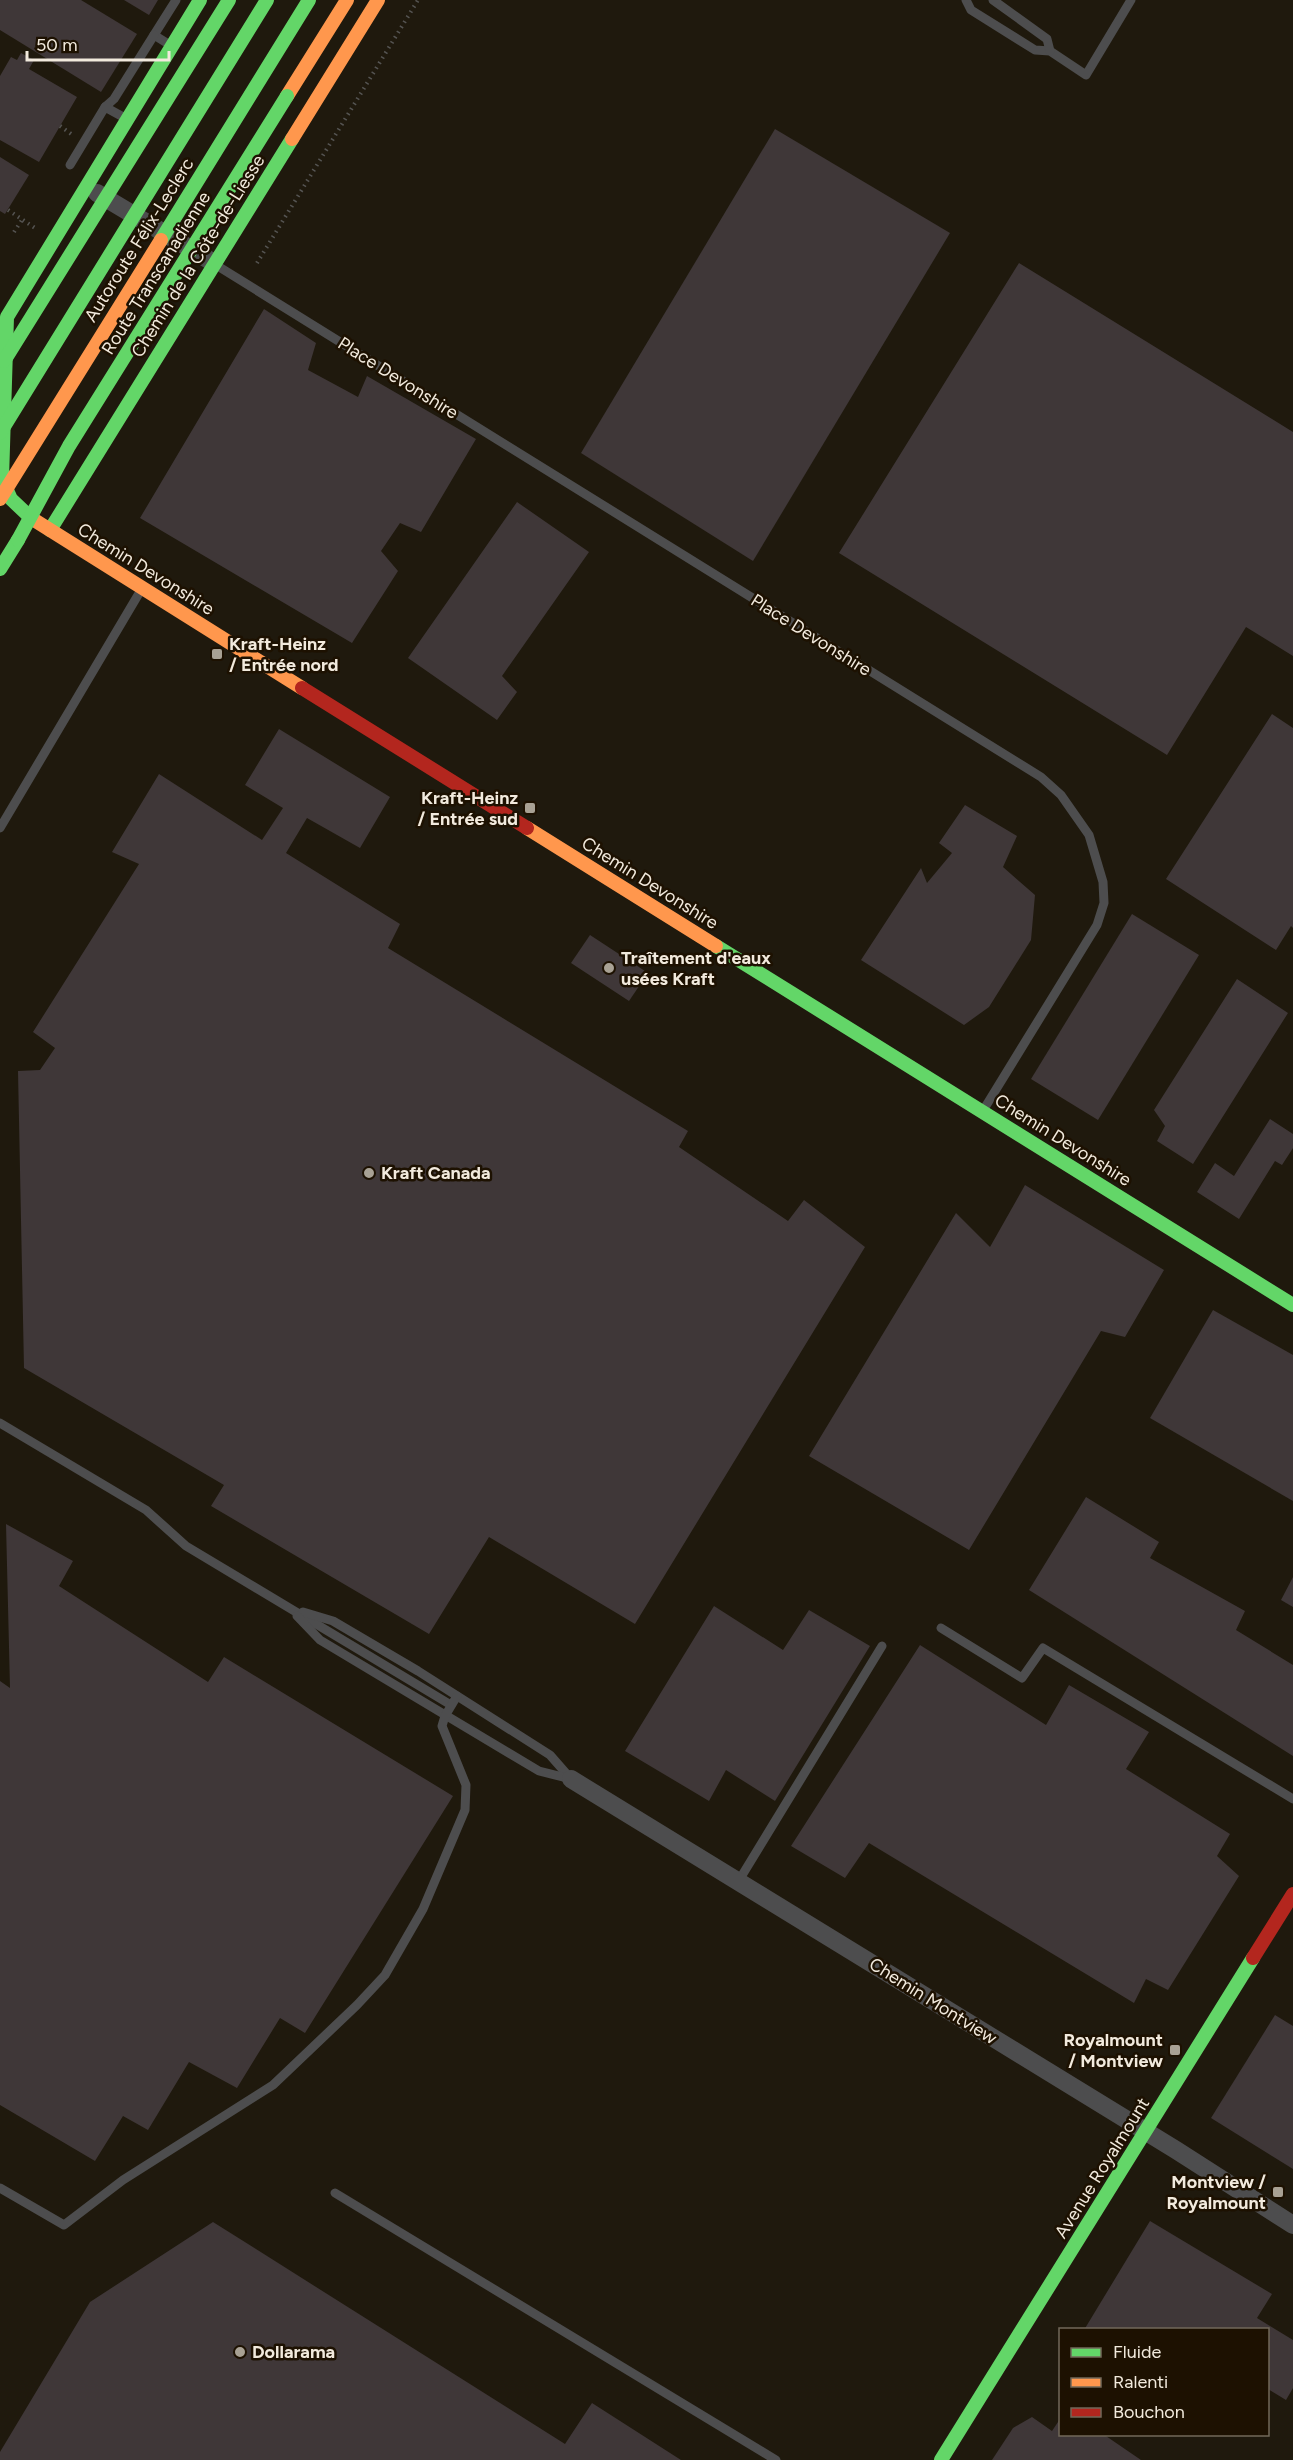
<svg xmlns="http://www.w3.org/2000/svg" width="1293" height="2460" font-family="Figtree,sans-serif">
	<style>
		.building { fill: #3f3738 }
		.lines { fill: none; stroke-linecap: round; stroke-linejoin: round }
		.path { stroke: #555452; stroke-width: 4; stroke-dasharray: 1.5 4.5; stroke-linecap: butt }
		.lane { stroke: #4d4d4e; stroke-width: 9 }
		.street { stroke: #4d4d4e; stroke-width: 18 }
		.fast { stroke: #63d668; stroke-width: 14 }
		.slow { stroke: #ff974d; stroke-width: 14 }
		.jam { stroke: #b3261e; stroke-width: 14 }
		.fast-bridge { stroke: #63d668; stroke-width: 14 }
		.slow-bridge { stroke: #ff974d; stroke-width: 14 }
		.poi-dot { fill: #a8a194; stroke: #1d1101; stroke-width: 2 }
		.labels { text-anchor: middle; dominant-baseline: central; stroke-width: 5; stroke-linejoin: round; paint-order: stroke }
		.street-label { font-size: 18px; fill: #f2eadd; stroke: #1d1101 }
		.poi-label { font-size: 18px; font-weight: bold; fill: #f2eadd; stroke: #1d1101; text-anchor: start }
	</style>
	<rect width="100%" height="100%" fill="#1f190d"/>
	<g class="building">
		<polygon points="0,0 81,0 137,34 101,92 0,30"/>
		<polygon points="124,0 158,0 149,15"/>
		<polygon points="21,53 34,60 29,69 77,97 39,162 0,140 0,76 11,57 17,60"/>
		<polygon points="775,129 950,233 753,561 581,453"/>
		<polygon points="0,157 29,175 5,214 0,211"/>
		<polygon points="1019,263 1293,432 1293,656 1246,627 1167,755 839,553"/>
		<polygon points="264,309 316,343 308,370 358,397 367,376 476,439 421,532 400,523 381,551 398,571 352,643 140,518"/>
		<polygon points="517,502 589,552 502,676 517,692 497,720 408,658"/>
		<polygon points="1272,714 1293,728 1293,928 1291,926 1276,950 1166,879"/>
		<polygon points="279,729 390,797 360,848 307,818 286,853 400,924 388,948 688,1131 679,1147 788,1221 804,1200 865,1247 635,1624 489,1537 429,1634 211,1506 224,1485 24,1368 18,1071 40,1070 55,1048 33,1032 139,864 112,852 159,774 262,840 283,808 245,785"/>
		<polygon points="965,805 1017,836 1003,867 1035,895 1031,940 989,1007 964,1025 861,960 921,868 927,883 952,853 939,843"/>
		<polygon points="1132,914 1199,955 1098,1120 1031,1079"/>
		<polygon points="590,935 648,973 629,1001 571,963"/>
		<polygon points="1237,979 1288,1013 1193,1164 1157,1141 1165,1126 1154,1110"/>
		<polygon points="1270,1119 1293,1134 1293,1148 1282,1165 1275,1161 1239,1219 1197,1192 1215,1163 1234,1176"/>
		<polygon points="1025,1185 1164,1270 1125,1337 1101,1331 969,1550 809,1456 956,1213 990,1247"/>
		<polygon points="1213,1310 1293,1355 1293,1501 1150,1418"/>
		<polygon points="1086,1497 1159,1542 1150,1558 1245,1611 1236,1630 1293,1665 1293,1756 1029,1590"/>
		<polygon points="6,1524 73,1561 59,1586 208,1682 224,1657 453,1796 305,2033 280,2018 237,2088 189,2062 148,2130 123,2116 95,2161 0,2105 0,1681 10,1688"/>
		<polygon points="1293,1577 1293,1607 1281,1600"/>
		<polygon points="714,1606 783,1650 809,1610 870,1646 775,1801 726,1770 709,1801 625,1751"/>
		<polygon points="920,1645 1046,1725 1069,1685 1149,1732 1126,1769 1230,1834 1217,1856 1239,1876 1168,1990 1146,1979 1134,2003 869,1843 845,1878 791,1846"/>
		<polygon points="1275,2015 1293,2026 1293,2169 1211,2118"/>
		<polygon points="1150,2221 1272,2294 1257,2318 1293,2340 1293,2388 1286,2400 1268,2389 1268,2330 1084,2330"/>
		<polygon points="213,2222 565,2444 592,2403 681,2460 0,2460 0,2452 90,2302"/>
		<polygon points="1032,2417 1052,2431 1060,2419 1060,2434 1103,2434 1141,2460 992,2460 1013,2428"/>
	</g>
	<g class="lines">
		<g class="path">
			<polyline points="60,126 74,136"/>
			<polyline points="8,210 35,228"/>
			<polyline points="14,232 22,220"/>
			<polyline points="257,263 418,0"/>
		</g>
		<g class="lane">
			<polyline points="966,0 971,10 1035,50 1050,51 1086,75 1131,0"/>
			<polyline points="993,0 1047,39 1050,51"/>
			<polyline points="170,45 154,35 176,0"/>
			<polyline points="105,107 114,99 154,35"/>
			<polyline points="70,165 105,107 125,118"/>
			<polyline points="216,265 1041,777 1061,795 1089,835 1103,882 1104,903 1097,925 984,1109"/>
			<polyline points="0,828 141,590"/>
			<polyline points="0,1423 146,1510 186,1546 451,1705"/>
			<polyline points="303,1612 333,1621 418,1671 550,1755 571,1779"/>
			<polyline points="297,1616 320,1640 539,1771 571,1779"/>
			<polyline points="941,1628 1022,1678 1043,1648 1293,1799"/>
			<polyline points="738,1882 882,1646"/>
			<polyline points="0,2188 64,2225 123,2180 273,2085 357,2005 385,1975 423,1909 465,1810 466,1785 442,1726 445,1716 457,1696"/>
			<polyline points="335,2193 776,2460"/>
		</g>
		<g class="street">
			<polyline points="97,193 214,263"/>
			<polyline points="571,1779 1176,2150 1293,2225"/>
		</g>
		<g class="fast">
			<polyline points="31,518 11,499 2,479 7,317 200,0"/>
			<polyline points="50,530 292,139"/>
			<polyline points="0,569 18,540"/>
			<polyline points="716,946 1293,1305"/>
			<polyline points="941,2460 1253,1958"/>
		</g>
		<g class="slow">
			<polyline points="287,96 347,0"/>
			<polyline points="292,139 378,0"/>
			<polyline points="31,518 302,688"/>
			<polyline points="527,828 716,946"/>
		</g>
		<g class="jam">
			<polyline points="302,688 527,828"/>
			<polyline points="1253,1958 1293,1894"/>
		</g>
		<g class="fast-bridge">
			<polyline points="161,240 309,0"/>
			<polyline points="4,361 229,0"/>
			<polyline points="0,433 267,0"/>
			<polyline points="18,540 69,446 287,96"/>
		</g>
		<polyline class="slow-bridge" points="0,499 161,240"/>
	</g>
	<g class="poi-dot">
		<rect x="211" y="648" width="12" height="12" rx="3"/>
		<rect x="524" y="802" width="12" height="12" rx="3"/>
		<circle cx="609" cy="968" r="6"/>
		<circle cx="369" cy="1173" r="6"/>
		<rect x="1169" y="2044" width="12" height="12" rx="3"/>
		<rect x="1272" y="2186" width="12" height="12" rx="3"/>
		<circle cx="240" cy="2352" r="6"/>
	</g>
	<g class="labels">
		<g class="street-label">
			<text transform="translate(139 240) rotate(-58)">Autoroute Félix-Leclerc</text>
			<text transform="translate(198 256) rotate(-58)">Chemin de la Côte-de-Liesse</text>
			<text transform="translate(156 273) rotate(-58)">Route Transcanadienne</text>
			<text transform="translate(398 378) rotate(32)">Place Devonshire</text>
			<text transform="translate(146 569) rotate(32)">Chemin Devonshire</text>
			<text transform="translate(811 635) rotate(32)">Place Devonshire</text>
			<text transform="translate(650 883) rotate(32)">Chemin Devonshire</text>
			<text transform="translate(1063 1140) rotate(32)">Chemin Devonshire</text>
			<text transform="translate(933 2001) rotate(32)">Chemin Montview</text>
			<text transform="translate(1102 2168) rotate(-58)">Avenue Royalmount</text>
		</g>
		<g class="poi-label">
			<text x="229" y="644">Kraft-Heinz<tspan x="229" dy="21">/ Entrée nord</tspan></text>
			<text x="518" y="798" text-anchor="end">Kraft-Heinz<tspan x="518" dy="21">/ Entrée sud</tspan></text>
			<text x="621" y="958">Traîtement d'eaux<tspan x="621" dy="21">usées Kraft</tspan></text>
			<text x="381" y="1173">Kraft Canada</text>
			<text x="1163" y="2040" text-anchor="end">Royalmount<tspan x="1163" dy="21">/ Montview</tspan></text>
			<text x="1266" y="2182" text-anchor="end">Montview /<tspan x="1266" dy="21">Royalmount</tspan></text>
			<text x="252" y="2352">Dollarama</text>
		</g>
	</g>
	<rect x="1059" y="2328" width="210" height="108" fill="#1d1101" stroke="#726859" stroke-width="1.5"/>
	<rect x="1071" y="2348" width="30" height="9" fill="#63d668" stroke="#726859" stroke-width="1.5"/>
	<text x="1113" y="2358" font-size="18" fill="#f2eadd">Fluide</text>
	<rect x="1071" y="2378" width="30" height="9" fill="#ff974d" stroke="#726859" stroke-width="1.5"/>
	<text x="1113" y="2388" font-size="18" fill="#f2eadd">Ralenti</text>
	<rect x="1071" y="2408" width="30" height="9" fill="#b3261e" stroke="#726859" stroke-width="1.5"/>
	<text x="1113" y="2418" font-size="18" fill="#f2eadd">Bouchon</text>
	<path d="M27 51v9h142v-9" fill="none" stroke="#f2eadd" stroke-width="3"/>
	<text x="36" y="51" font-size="18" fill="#f2eadd" stroke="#1d1101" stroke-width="4.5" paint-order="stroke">50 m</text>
</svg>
